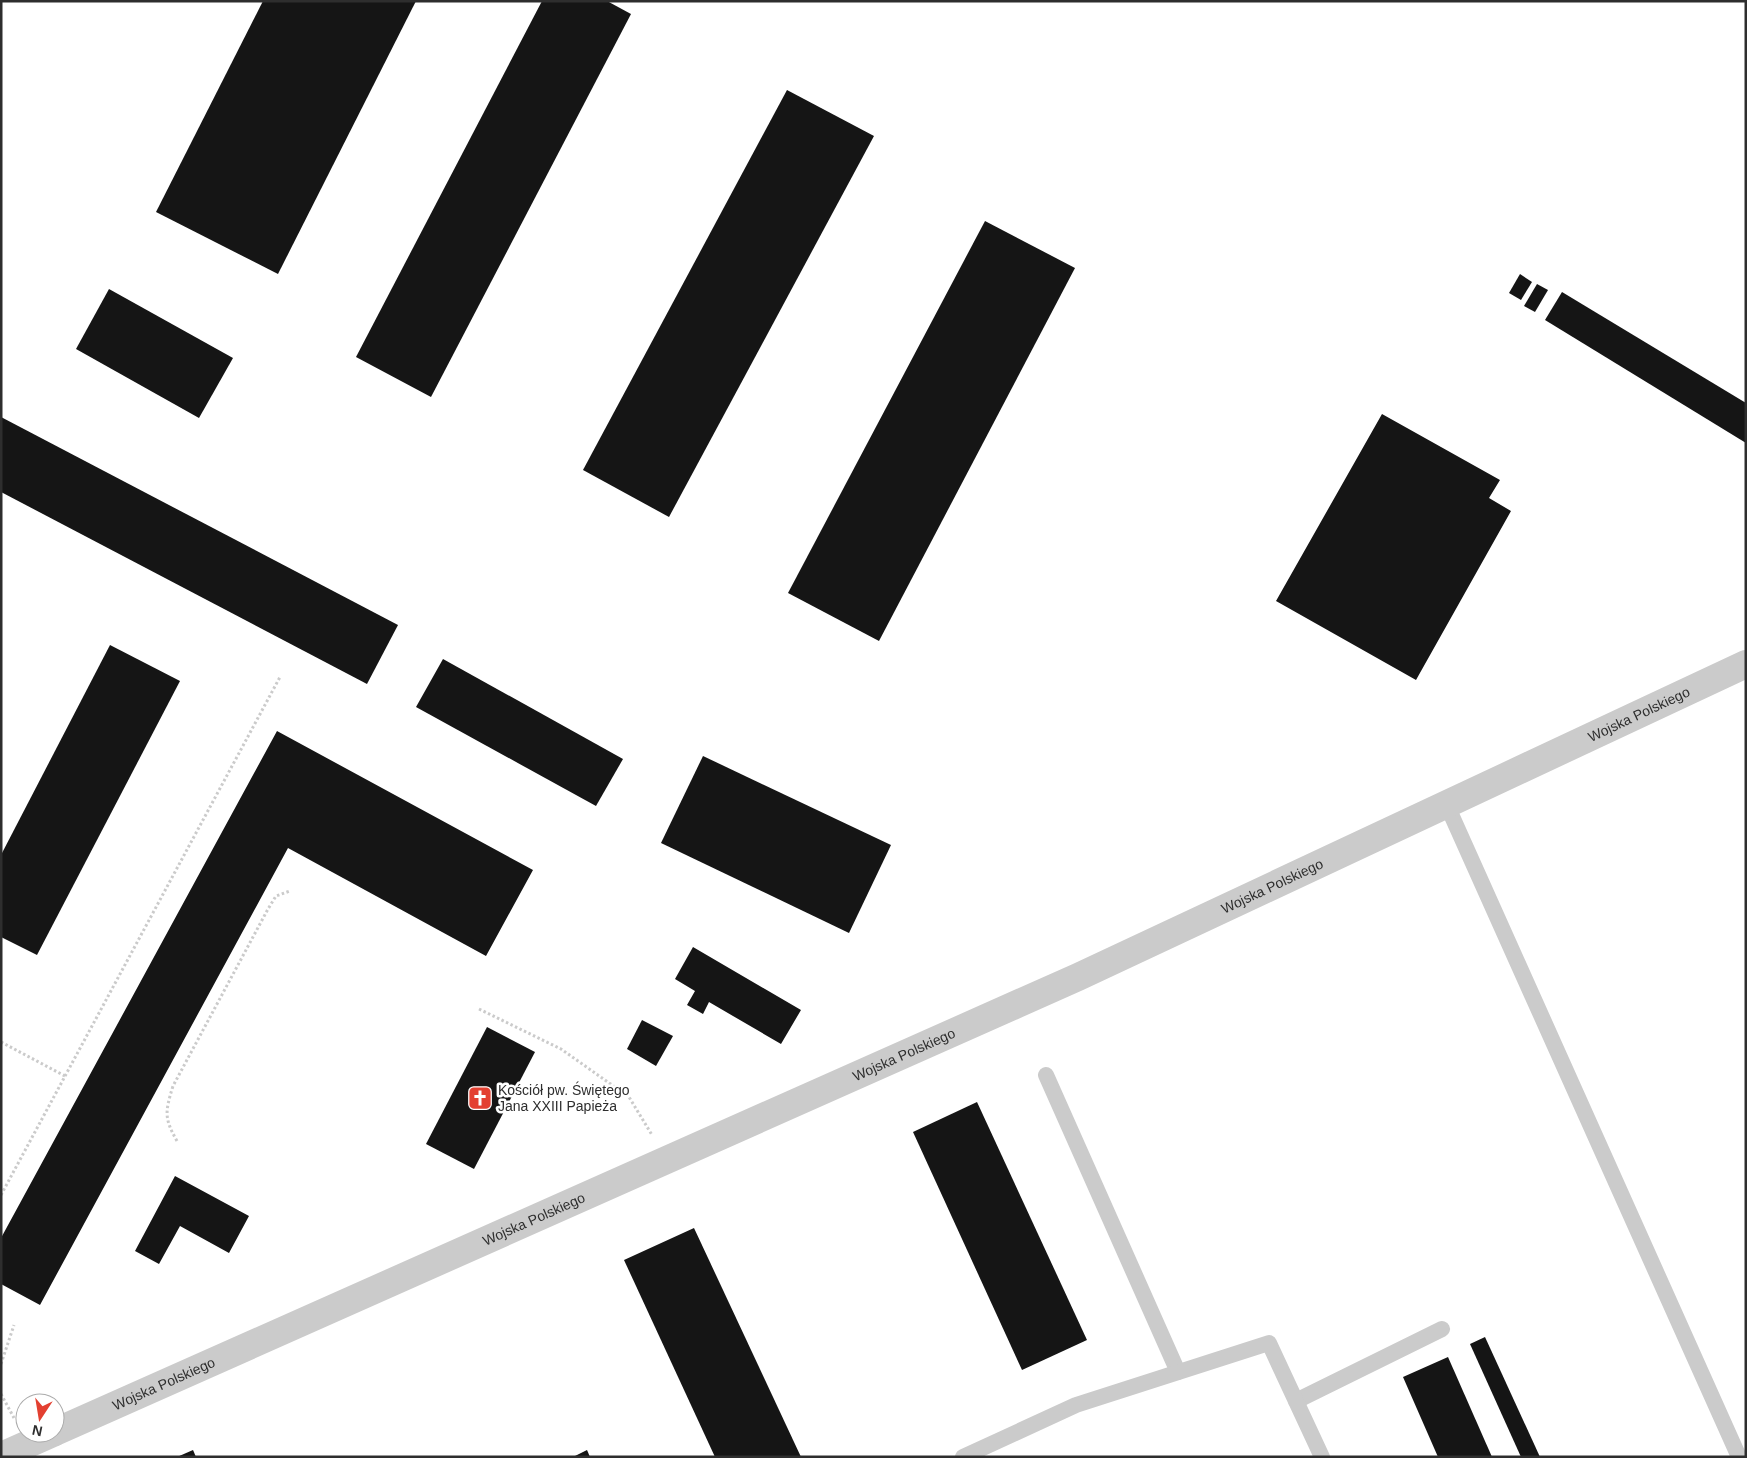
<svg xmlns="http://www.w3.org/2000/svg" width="1747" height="1458" font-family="Helvetica,sans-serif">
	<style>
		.building { fill: #151515 }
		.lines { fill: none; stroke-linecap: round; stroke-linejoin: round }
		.path { stroke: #cbcbcb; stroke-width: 3; stroke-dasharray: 2.5 2.5; stroke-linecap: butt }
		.lane { stroke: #cbcbcb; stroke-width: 16 }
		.street { stroke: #cbcbcb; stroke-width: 28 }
		.labels { text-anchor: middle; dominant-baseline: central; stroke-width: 5; stroke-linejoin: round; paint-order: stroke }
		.street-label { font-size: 14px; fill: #2e2e2e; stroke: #fff }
		.poi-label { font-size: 14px; fill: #2e2e2e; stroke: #fff; text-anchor: start }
	</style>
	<rect width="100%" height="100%" fill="#fff"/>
	<g class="building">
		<polygon points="263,1 416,1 278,274 156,212"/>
		<polygon points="542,1 607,1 631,14 431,397 356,357"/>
		<polygon points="787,90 874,136 669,517 583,470"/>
		<polygon points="985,221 1075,268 879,641 788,593"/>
		<polygon points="1520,274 1532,282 1521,300 1509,293"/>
		<polygon points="1537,284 1548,290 1535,312 1524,306"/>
		<polygon points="109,289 233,358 199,418 76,349"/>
		<polygon points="1562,292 1746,403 1746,443 1545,320"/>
		<polygon points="1382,414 1500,480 1489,498 1511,511 1416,680 1276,601"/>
		<polygon points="1,417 398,625 367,684 1,492"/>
		<polygon points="110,645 180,681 37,955 1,937 1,855"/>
		<polygon points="443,659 623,759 596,806 416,707"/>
		<polygon points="277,731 533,870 486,956 288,848 40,1305 1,1284 1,1238"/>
		<polygon points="703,756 891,845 849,933 661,843"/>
		<polygon points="693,947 801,1010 781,1044 709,1002 703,1014 687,1005 695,991 675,979"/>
		<polygon points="642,1020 673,1036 656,1066 627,1049"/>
		<polygon points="487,1027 535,1052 474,1169 426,1144"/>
		<polygon points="977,1102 1087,1340 1022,1370 913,1132"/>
		<polygon points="175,1176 249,1216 229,1253 180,1226 159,1264 135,1251"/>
		<polygon points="694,1228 801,1457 715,1457 624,1260"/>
		<polygon points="1485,1337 1540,1457 1521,1457 1470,1344"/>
		<polygon points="1448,1357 1492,1457 1438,1457 1403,1377"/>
		<polygon points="193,1450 196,1457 177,1457"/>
		<polygon points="587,1450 590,1457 573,1457"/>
	</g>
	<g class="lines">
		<g class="path">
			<polyline points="479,1009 561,1049 629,1097 652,1135"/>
			<polyline points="1,1042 65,1076"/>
			<path d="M177,1141C164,1118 165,1112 173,1086L268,909L276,896L290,891"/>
			<polyline points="1,1195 280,677"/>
			<polyline points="1,1364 14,1325"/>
			<polyline points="1,1394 14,1418"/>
		</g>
		<g class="lane">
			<polyline points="1446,803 1739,1457"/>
			<polyline points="1046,1075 1178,1372"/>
			<polyline points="1296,1401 1442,1329"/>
			<polyline points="963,1457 1076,1405 1269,1343 1322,1457"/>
		</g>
		<g class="street">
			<path id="s1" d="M55,1432L1078,977L1746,664"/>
			<polyline points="1,1456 53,1433"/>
		</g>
	</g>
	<defs>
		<g id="church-square" transform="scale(1.25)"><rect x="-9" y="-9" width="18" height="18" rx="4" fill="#e34031" stroke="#fff"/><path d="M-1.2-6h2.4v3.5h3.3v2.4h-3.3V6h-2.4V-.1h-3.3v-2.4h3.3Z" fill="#fff"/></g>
	</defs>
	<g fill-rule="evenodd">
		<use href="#church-square" x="480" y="1098"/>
	</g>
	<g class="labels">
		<g class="street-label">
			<text stroke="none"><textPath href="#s1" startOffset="1739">Wojska Polskiego</textPath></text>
			<text stroke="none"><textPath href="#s1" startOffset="1334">Wojska Polskiego</textPath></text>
			<text stroke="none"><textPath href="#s1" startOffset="929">Wojska Polskiego</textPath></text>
			<text stroke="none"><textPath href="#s1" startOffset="524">Wojska Polskiego</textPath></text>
			<text stroke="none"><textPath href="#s1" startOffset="119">Wojska Polskiego</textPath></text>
		</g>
		<g class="poi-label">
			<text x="498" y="1090">Kościół pw. Świętego<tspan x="498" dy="16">Jana XXIII Papieża</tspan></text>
		</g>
	</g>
	<rect width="1747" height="1458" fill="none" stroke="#2e2e2e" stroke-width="5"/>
	<g transform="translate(40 1418) rotate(192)"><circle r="24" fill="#ffffff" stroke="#ababab"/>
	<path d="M0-4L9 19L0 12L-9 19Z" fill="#e34031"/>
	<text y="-8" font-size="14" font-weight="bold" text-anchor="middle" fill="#2e2e2e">N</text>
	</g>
</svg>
